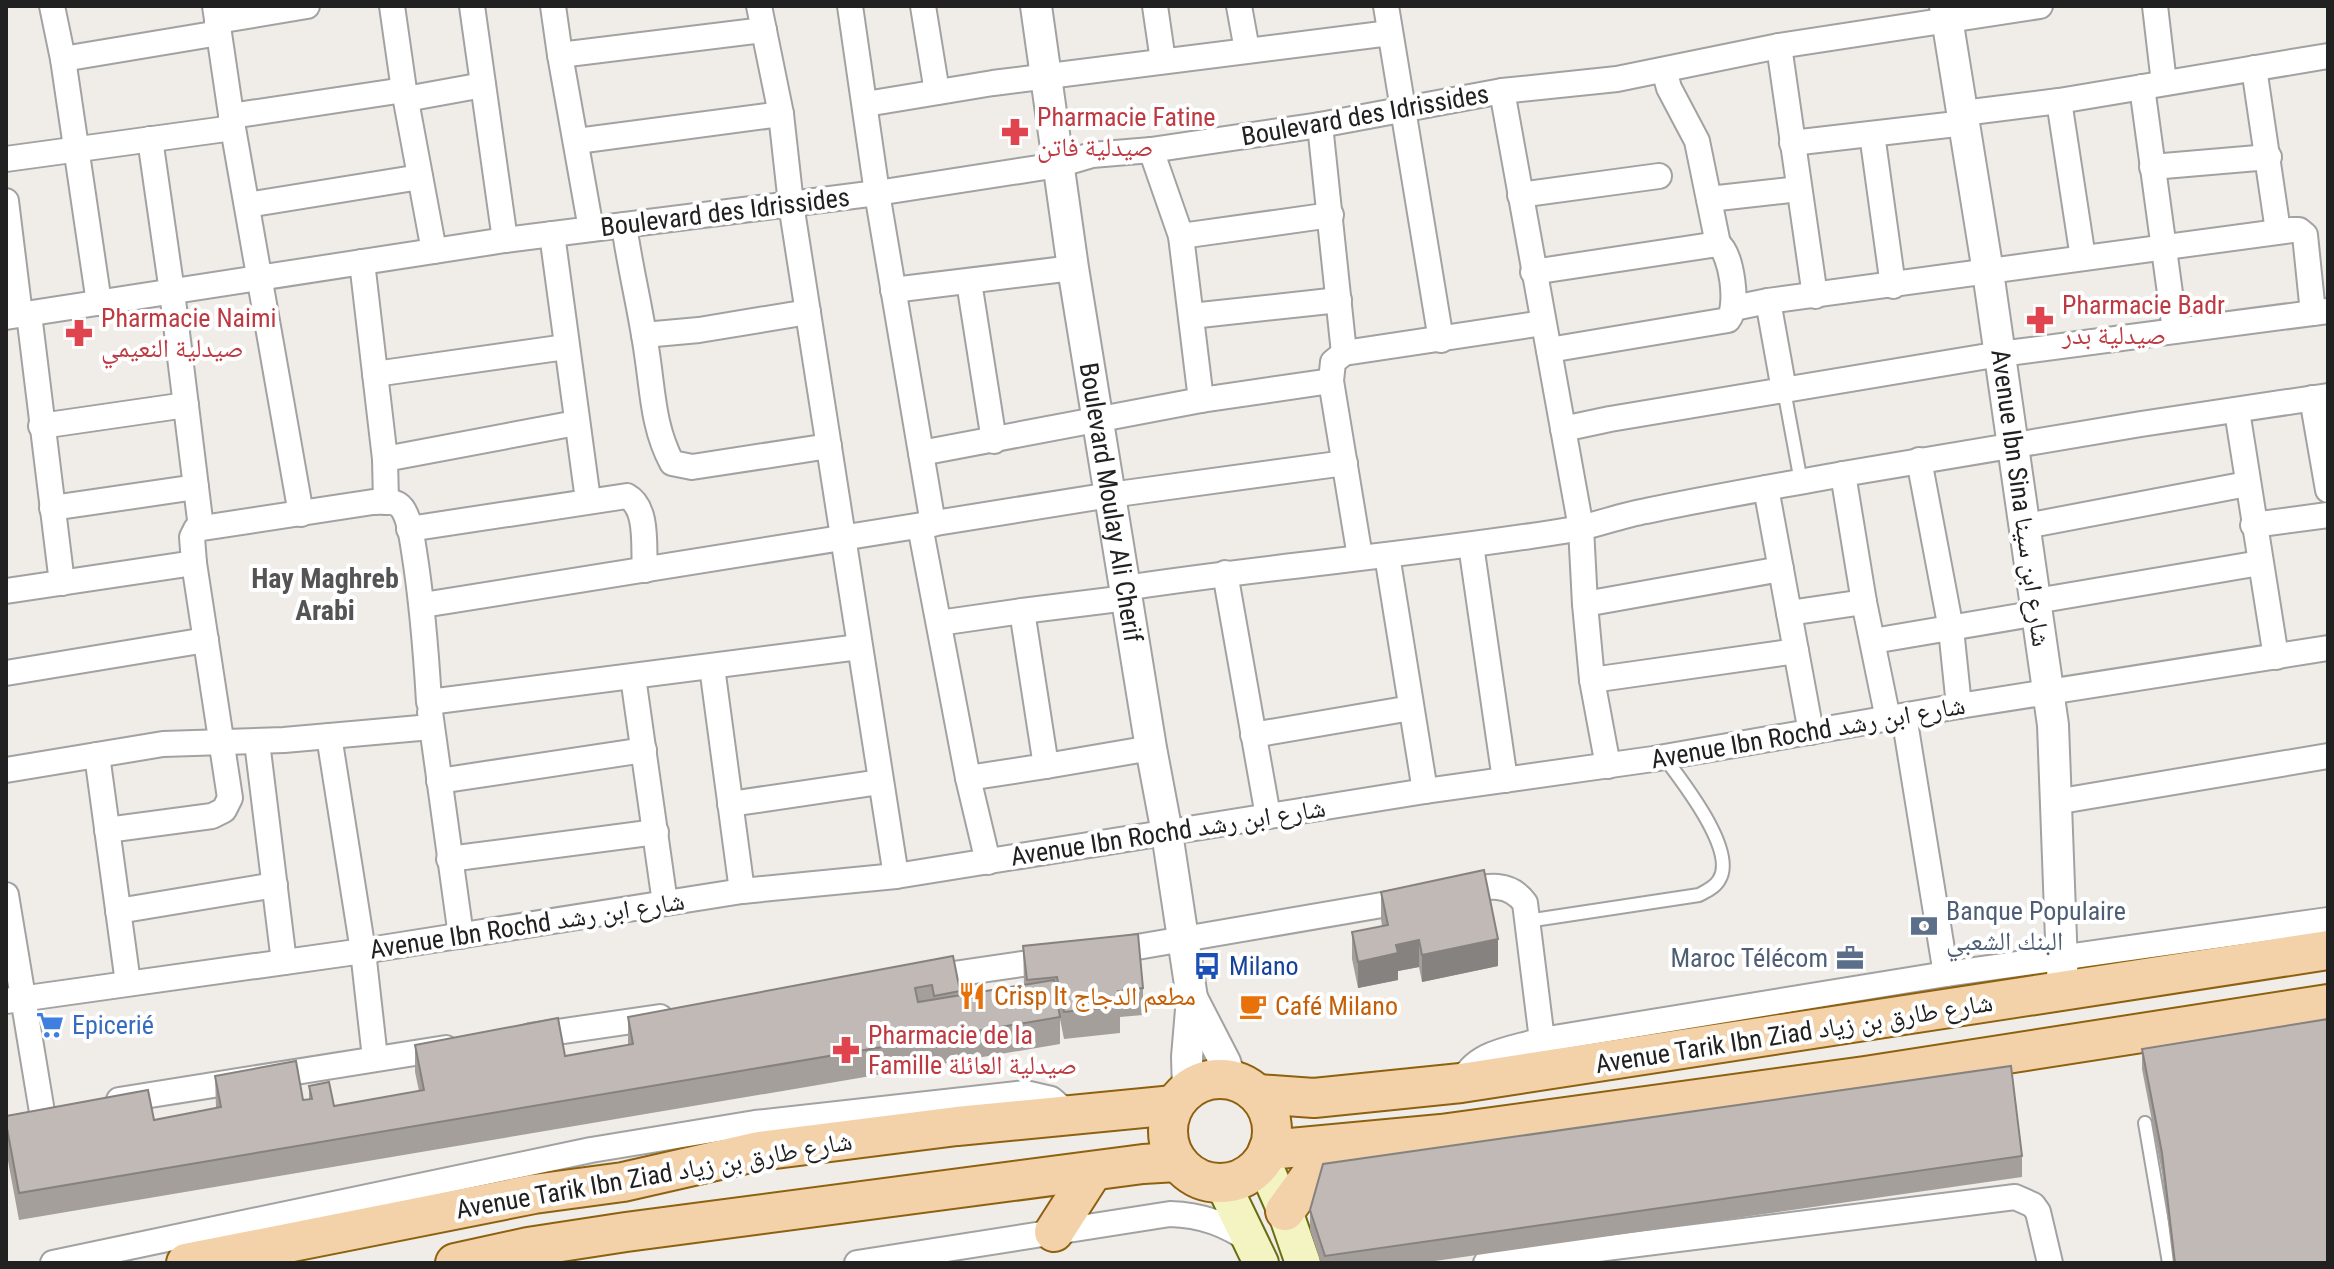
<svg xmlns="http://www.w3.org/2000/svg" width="2334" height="1269" font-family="'Roboto Condensed','Noto Naskh Arabic',sans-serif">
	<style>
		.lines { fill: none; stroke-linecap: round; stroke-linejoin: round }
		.service-casing { stroke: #a2a2a2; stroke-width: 16 }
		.minor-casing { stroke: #a2a2a2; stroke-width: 28 }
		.tertiary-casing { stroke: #a2a2a2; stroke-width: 34 }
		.secondary-casing { stroke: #676f10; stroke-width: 38 }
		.primary-casing { stroke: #8e610f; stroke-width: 42 }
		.service { stroke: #fff; stroke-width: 12 }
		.minor { stroke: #fff; stroke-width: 24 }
		.tertiary { stroke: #fff; stroke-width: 30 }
		.secondary { stroke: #f3f4c2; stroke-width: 34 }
		.primary { stroke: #f3d2aa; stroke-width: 38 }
		.wall { fill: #a59f9c }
		.shaded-wall { fill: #86827f }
		.building { fill: #c0b9b5; stroke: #86827f; stroke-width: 2 }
		.labels { text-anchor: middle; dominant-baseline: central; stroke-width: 8; stroke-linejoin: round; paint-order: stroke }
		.street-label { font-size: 26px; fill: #212121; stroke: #fff }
		.health-label { font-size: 26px; fill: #be3a42; stroke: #fff; text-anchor: start }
		.service-label { font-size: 26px; fill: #4e5e75; stroke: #fff; text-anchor: start }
		.transit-label { font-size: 26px; fill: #164399; stroke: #fff; text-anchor: start }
		.food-label { font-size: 26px; fill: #c56008; stroke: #fff; text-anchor: start }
		.shop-label { font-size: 26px; fill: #366cbe; stroke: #fff; text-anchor: start }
		.neighbourhood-label { font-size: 28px; font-weight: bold; fill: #545454; stroke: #fff }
	</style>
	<rect width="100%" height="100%" fill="#f0ede8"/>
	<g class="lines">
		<g class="service-casing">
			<g id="service">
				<polyline points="1784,390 1801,482"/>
				<path d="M1527,921L1699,895C1707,891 1715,887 1719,880C1738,851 1681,780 1664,757"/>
				<polyline points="2145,1123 2169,1263"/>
			</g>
		</g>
		<g class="minor-casing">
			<g id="minor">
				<polyline points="52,6 63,59 99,303"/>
				<polyline points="215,6 233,128 301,514"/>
				<polyline points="392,6 404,90 434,251"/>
				<polyline points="472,6 505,240"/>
				<polyline points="553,6 560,55 764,30"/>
				<polyline points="759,6 781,114 791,204 896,876"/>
				<polyline points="850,6 877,193 933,524"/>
				<polyline points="923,6 937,92"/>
				<polyline points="1155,6 1163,61"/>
				<polyline points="1239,6 1247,50"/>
				<polyline points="1386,6 1441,340"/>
				<polyline points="2155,6 2164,83"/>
				<polyline points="217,21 307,6"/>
				<polyline points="1779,46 1815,296"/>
				<polyline points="560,55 591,229"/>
				<polyline points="63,59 219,33"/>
				<polyline points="2254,68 2278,231"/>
				<polyline points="1664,70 1669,88 1697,141 1718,244"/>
				<polyline points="2142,87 2175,330"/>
				<polyline points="1502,91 1581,528 1585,604"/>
				<polyline points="406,99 483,85"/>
				<polyline points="2059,101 2083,258"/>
				<polyline points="866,104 993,83 1390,33"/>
				<polyline points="1963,113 2059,101 2328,56"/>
				<polyline points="231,116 404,90"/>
				<polyline points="1320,125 1344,353"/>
				<polyline points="1872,134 1893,286"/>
				<polyline points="150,139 172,292 201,528"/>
				<polyline points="577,141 781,114"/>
				<polyline points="1792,143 1965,123"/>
				<polyline points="1151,150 1181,236 1201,400"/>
				<polyline points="6,159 233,128"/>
				<polyline points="2152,167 2269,157"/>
				<polyline points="1520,195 1659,176"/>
				<polyline points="1709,199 1799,189"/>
				<polyline points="6,201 20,315"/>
				<polyline points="247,205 420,177"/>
				<path d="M624,225C630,268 641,311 647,354C653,393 653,427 672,463L692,467L829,446"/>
				<polyline points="552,234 588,500"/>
				<polyline points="1181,236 1331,215"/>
				<polyline points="362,262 385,459"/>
				<path d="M1533,272L1718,244C1732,254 1739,307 1728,320L1549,350"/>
				<polyline points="969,282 994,441"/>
				<polyline points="893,290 1073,268"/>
				<polyline points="1768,301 1784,390"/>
				<polyline points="1734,308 1768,301 2292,230 2299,230 2305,235 2313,313"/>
				<polyline points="29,314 62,583"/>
				<polyline points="1191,316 1339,300"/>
				<polyline points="6,317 505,240 877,193 1058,165 1092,155 1151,150 1320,125 1502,91 1617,79 1779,46 2040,6"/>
				<polyline points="644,335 699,330 808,312"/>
				<polyline points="375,374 566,347"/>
				<polyline points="2312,398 2328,490"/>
				<polyline points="2237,411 2276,657"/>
				<polyline points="41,426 186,405"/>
				<polyline points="1563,429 1610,419 2000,354 2328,311"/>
				<polyline points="921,453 1201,400 1331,381"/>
				<polyline points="1919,460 1951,629 1959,706"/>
				<polyline points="1766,488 1789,613"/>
				<polyline points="386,502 385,459 576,423"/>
				<polyline points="52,508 196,487"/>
				<polyline points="2253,525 2328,515"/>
				<polyline points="920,526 968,778"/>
				<polyline points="2026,526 2247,484"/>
				<path d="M409,529L627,496C649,508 643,548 645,570"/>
				<polyline points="1471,545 1505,780"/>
				<polyline points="1387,555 1425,791"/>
				<polyline points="1360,557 1331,381 1333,362 1344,353 1543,323"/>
				<polyline points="1225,573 1268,816"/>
				<path d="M1125,588C1275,565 1426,554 1576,529C1599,524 1623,515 1646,511C1712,497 1778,486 1843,474"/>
				<polyline points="6,591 194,563"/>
				<polyline points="2036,601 2260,563"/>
				<polyline points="423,605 1110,495 1345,463"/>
				<polyline points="939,623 1022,611"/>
				<polyline points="1873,641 2038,613"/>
				<polyline points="712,667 742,891"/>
				<polyline points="6,673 206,640"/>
				<polyline points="633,677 665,903"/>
				<polyline points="1592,680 1585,604 1781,569"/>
				<polyline points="430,712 461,936"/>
				<polyline points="1904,716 1946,974"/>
				<polyline points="1888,719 1864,602 1843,474 2141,424 2328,396"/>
				<polyline points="1811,732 1789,613 1864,602"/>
				<polyline points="1253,735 1411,708"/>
				<polyline points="329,736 363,951 375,1058"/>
				<polyline points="257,742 284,962"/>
				<polyline points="97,755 128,983"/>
				<polyline points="1046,766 1151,748"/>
				<polyline points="1608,766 1592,680 1796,651"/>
				<polyline points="6,770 163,744 284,740 431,727"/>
				<polyline points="439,781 644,750"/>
				<polyline points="2055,802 2328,756"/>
				<polyline points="730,804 880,782"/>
				<path d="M107,830L212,816L224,810L230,798L194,563L192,537L196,529L373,502C383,502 395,499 402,508C410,519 412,539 414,551C422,601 426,651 429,702L859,647"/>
				<polyline points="449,859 656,832"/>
				<polyline points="988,862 968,778 1046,766 1022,611 1127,598"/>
				<path d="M1455,893C1481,888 1507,878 1525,903L1542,1040"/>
				<polyline points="6,895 42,1112"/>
				<polyline points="118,911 275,885"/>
				<polyline points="1108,952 1411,900"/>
				<polyline points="926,978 1056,959"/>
				<polyline points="6,1001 363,951 742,891 896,876 1425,791 1653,759 1959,706 2328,648"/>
				<polyline points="530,1036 660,1017"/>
				<path d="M1461,1083C1476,1051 1510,1050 1542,1040L1946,974L2328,920"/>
				<polyline points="119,1100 446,1048"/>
				<polyline points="53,1263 591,1150 755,1123 1025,1093 1051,1099 1070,1115"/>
				<path d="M857,1263L1170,1214C1202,1215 1226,1224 1252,1242"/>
				<polyline points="1486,1263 2015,1197 2033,1205 2038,1212 2050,1263"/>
			</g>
		</g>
		<g class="tertiary-casing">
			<g id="tertiary">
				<path id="s1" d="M1036,6L1073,268L1151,748L1167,833L1192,998L1187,1057L1188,1089"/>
				<polyline points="1945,6 1988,272 2053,725 2063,992"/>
				<polyline points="1192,998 1225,1062 1231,1080"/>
			</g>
		</g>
		<g class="secondary-casing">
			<g id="secondary">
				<polyline points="1263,1161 1285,1211 1303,1263"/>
				<polyline points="1223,1184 1261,1263"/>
			</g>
		</g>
		<g class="primary-casing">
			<g id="primary">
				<circle cx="1220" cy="1131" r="52"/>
				<polyline points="1258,1094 1314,1098 1461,1083 2328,950"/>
				<polyline points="1268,1150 1441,1134 1865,1076 2328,1004"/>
				<polyline points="1285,1211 1332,1146"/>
				<polyline points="1054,1232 1093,1171"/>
				<polyline points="186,1263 534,1194 623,1182 759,1151 957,1126 1174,1105"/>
				<polyline points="455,1263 528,1247 626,1232 1143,1164 1177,1162"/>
			</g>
		</g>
		<use href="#service" class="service"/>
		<use href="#minor" class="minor"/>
		<use href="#tertiary" class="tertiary"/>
		<use href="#secondary" class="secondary"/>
		<use href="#primary" class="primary"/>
	</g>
	<g class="wall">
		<polygon points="1381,892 1498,966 1422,982 1419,967 1398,971 1398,980 1358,988 1352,959 1352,932 1382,926 1381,919"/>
		<polygon points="1023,946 1143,988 1143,1015 1120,1017 1120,1033 1064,1039 1060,1019 1060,1044 19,1220 6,1150 6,1116 154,1120 216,1108 215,1076 303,1100 309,1099 309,1086 334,1106 419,1091 415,1072 415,1045 565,1056 628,1045 628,1017 953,956 960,995 1024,985"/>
		<polygon points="2142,1049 2328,1263 2173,1263 2162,1173 2142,1069"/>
		<polygon points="2022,1156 2022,1177 1421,1263 1321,1263 1310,1230 1310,1210"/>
	</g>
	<g class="shaded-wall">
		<polygon points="1498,939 1498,966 1422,982 1422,955"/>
		<polygon points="1419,940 1419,967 1398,971 1398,980 1358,988 1358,962 1396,945"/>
	</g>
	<g class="building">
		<polygon points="1484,870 1498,939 1422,955 1419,940 1396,945 1398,953 1358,962 1352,932 1388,925 1381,892"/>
		<polygon points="1138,934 1143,988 1118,991 1120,1006 1064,1012 1057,977 1027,980 1023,946"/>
		<polygon points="953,956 960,991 934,996 932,985 915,988 918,1002 1054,980 1060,1017 19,1193 6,1123 6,1116 148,1090 154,1120 221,1107 215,1076 296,1061 303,1100 312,1099 309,1086 329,1082 334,1106 424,1090 415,1045 558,1018 565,1056 633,1044 628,1017"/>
		<polygon points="2328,1019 2328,1263 2175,1263 2162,1153 2142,1049"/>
		<polygon points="2011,1066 2022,1156 1325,1256 1310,1210 1323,1164"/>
	</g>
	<defs>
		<g id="pharmacy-bare" transform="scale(2.16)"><path d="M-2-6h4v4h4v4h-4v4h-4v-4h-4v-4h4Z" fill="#e0444e" stroke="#fff" stroke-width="2.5" paint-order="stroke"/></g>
		<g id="bank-bare" transform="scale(2.16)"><path d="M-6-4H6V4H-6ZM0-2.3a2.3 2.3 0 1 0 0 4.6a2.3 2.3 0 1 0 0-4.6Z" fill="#5c6f8a" stroke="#fff" stroke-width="2.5" paint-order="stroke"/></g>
		<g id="office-bare" transform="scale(2.16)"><path d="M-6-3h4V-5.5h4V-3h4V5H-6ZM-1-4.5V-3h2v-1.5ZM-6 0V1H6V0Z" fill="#5c6f8a" stroke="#fff" stroke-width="2.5" paint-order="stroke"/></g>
		<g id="bus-bare" transform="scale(2.16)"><path d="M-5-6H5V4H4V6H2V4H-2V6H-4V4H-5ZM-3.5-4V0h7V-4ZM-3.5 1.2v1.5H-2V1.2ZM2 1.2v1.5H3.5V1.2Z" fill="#1a4fb4" stroke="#fff" stroke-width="2.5" paint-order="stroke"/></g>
		<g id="restaurant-bare" transform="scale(2.16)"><path d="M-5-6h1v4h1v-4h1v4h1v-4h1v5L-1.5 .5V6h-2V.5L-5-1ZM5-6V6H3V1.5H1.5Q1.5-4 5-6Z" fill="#e8710a" stroke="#fff" stroke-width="2.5" paint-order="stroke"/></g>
		<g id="cafe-bare" transform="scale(2.16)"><path d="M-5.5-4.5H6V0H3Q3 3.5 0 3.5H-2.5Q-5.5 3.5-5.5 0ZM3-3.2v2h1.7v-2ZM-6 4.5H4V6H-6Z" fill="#e8710a" stroke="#fff" stroke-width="2.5" paint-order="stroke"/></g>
		<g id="supermarket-bare" transform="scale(2.16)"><path d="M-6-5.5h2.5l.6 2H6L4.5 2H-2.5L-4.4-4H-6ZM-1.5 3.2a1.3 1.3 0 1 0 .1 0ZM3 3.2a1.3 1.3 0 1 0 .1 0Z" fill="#3f7fe0" stroke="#fff" stroke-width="2.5" paint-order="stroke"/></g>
	</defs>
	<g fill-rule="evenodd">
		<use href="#pharmacy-bare" x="1015" y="132"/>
		<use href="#pharmacy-bare" x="2040" y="320"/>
		<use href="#pharmacy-bare" x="79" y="333"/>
		<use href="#bank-bare" x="1924" y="926"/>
		<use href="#office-bare" x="1850" y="958"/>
		<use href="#bus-bare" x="1207" y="966"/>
		<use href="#restaurant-bare" x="972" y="996"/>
		<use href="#cafe-bare" x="1253" y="1006"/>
		<use href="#supermarket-bare" x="50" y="1025"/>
		<use href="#pharmacy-bare" x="846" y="1050"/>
	</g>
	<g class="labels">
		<g class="street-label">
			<text transform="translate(1365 115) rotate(-10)">Boulevard des Idrissides</text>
			<text transform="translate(725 212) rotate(-7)">Boulevard des Idrissides</text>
			<text transform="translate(2021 498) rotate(82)">Avenue Ibn Sina شارع ابن سينا</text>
			<text stroke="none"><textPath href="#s1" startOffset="502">Boulevard Moulay Ali Cherif</textPath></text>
			<text transform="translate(1808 732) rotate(-10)">Avenue Ibn Rochd شارع ابن رشد</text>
			<text transform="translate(1168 832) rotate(-9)">Avenue Ibn Rochd شارع ابن رشد</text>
			<text transform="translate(527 925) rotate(-9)">Avenue Ibn Rochd شارع ابن رشد</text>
			<text transform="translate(1794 1033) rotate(-9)">Avenue Tarik Ibn Ziad شارع طارق بن زياد</text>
			<text transform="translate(654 1175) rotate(-10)">Avenue Tarik Ibn Ziad شارع طارق بن زياد</text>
		</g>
		<g class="health-label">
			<text x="1037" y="117">Pharmacie Fatine<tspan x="1037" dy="30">صيدلية فاتن</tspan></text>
			<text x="2062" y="305">Pharmacie Badr<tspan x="2062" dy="30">صيدلية بدر</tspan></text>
			<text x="101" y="318">Pharmacie Naimi<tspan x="101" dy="30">صيدلية النعيمي</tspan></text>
			<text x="868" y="1035">Pharmacie de la<tspan x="868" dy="30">Famille صيدلية العائلة</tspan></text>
		</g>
		<g class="service-label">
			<text x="1946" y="911">Banque Populaire<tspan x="1946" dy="30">البنك الشعبي</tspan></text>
			<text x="1828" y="958" text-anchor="end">Maroc Télécom</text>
		</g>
		<g class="transit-label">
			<text x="1229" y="966">Milano</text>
		</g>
		<g class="food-label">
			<text x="994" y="996">Crisp It مطعم الدجاج</text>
			<text x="1275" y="1006">Café Milano</text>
		</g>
		<g class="shop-label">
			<text x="72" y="1025">Epicerié</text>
		</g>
		<g class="neighbourhood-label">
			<text x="325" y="578">Hay Maghreb<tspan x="325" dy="32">Arabi</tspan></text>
		</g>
	</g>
	<rect width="2334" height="1269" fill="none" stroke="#212121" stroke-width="16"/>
</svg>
